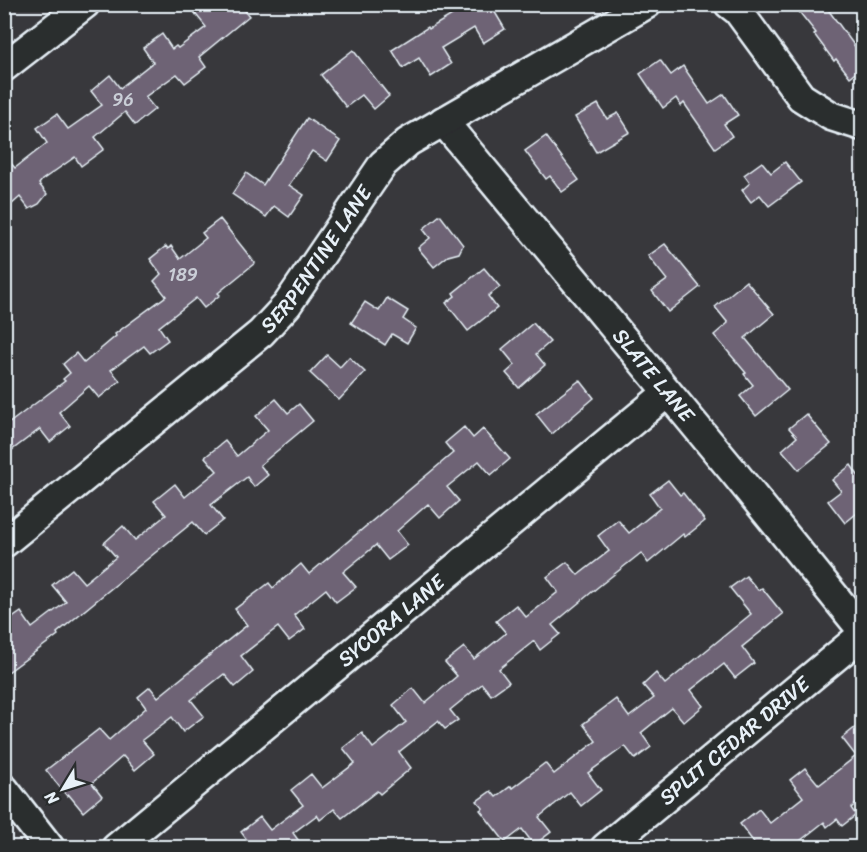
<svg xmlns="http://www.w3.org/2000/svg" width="867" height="852" font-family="Sriracha,sans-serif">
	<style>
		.building { fill: #6e6474; stroke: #e8f1f8; stroke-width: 1.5 }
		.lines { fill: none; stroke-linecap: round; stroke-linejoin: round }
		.minor-casing { stroke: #e8f1f8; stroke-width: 33 }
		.minor { stroke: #2a2d2e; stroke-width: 28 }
		.labels { text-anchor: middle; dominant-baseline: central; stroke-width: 6; stroke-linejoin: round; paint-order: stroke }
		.number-label { font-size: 18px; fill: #caced7 }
		.street-label { font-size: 21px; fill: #e8f1f8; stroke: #2a2d2e }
	</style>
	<rect width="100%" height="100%" fill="#38383c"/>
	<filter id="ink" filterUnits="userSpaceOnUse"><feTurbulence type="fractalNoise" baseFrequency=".0167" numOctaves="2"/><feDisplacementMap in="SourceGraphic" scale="12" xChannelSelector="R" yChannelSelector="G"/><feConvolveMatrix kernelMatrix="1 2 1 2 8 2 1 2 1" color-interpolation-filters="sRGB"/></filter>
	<g filter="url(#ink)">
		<g class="building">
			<polygon points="203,4 240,4 249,16 199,57 206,67 185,83 177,74 145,97 155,109 135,125 125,112 95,137 104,149 81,166 75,157 42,180 39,184 47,194 39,204 29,209 20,197 11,205 4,197 4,155 15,168 47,143 37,128 57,114 68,129 102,105 91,91 110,75 120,88 153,62 143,48 162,34 172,49 176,46 178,48 206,27 194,12"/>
			<polygon points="470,4 490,4 505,29 483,43 474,28 441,48 451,64 431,77 419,58 403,68 392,50 428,27 429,29"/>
			<polygon points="793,4 824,4 862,56 862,68 850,77 836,59 834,61 814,34 816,33"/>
			<polygon points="353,50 389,96 374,109 362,95 346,107 321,75"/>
			<polygon points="660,60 671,75 683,66 709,104 724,94 738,115 724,124 732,136 715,148 684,103 681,106 676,98 663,108 640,74"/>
			<polygon points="598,104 607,119 618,113 630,132 596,152 575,117"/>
			<polygon points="307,118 340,141 327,161 312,151 289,185 304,195 289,217 274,206 266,217 232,194 246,173 263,185"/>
			<polygon points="546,136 579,180 562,192 550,176 546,179 525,151"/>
			<polygon points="762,162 771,173 785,162 801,182 769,206 760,195 751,202 742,190 750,183 744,175"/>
			<polygon points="440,215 463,245 459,253 448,256 434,267 418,248 430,238 423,229"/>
			<polygon points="220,219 255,263 218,293 220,295 204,308 196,298 159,327 168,340 150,353 144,346 111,370 120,381 99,398 89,386 59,412 70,426 50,442 40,429 4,456 4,427 65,381 63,379 70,373 63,364 76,353 84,363 116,336 115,334 166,296 154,281 161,274 150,259 166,246 168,249 171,246 180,259 206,238 202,233"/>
			<polygon points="665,244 700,287 668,312 652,291 667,280 648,256"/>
			<polygon points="484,268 500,287 488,296 497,308 468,331 446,303 455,296 453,293"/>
			<polygon points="746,281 774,314 745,338 788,390 756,416 740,396 753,385 744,374 746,373 714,335 728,323 715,307"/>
			<polygon points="387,298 408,311 403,319 416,328 407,343 392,334 385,345 351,323 365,302 379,311"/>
			<polygon points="533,323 550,342 536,354 545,365 519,388 506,373 515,365 502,349"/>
			<polygon points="327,355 340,367 349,357 365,372 339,400 310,373"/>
			<polygon points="580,380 594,398 552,434 536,414"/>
			<polygon points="276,399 288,413 299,404 313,421 260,465 268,475 254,487 247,477 211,505 223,520 204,535 193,522 108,591 57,633 58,635 4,675 4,624 21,612 32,628 66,602 52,585 72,569 84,583 116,557 104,543 123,526 135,540 166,515 154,501 175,484 185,497 217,471 205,457 225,441 237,456 268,430 256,416"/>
			<polygon points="806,414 831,444 799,470 782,450 797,437 789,428"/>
			<polygon points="464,427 473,438 483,429 510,459 491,475 479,461 447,487 459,501 440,518 428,504 397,531 408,545 388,560 376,545 343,572 356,587 336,602 326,589 294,615 305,629 289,641 278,627 241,656 253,672 235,687 224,674 191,700 204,716 183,732 172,717 142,740 154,754 135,770 123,756 92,783 102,796 83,812 69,795 67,796 46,770 99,729 109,740 146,708 138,697 150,687 158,697 247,625 235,609 269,583 273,588 301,564 309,574 453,453 445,443"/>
			<polygon points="851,465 862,481 862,509 845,523 828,501 841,491 832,480"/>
			<polygon points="668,480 680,495 683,493 705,521 685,537 683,534 648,563 641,553 598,587 552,625 560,634 540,650 534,641 499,669 509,682 491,695 482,684 450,710 458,720 445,729 438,721 399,752 411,768 380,794 377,791 342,818 334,809 320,820 317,815 293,833 304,848 253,848 241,832 260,817 270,830 303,805 291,790 311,774 322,788 355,763 343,748 362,733 373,748 406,722 393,705 413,688 425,703 457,676 445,662 464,647 474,659 506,633 496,621 516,605 526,617 558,592 547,577 567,562 578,575 609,551 598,536 618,520 629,533 660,508 650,494"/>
			<polygon points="746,576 758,590 762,588 783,614 742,647 754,663 735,678 724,664 691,690 703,706 684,722 672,708 641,733 651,747 635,759 625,746 588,773 601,790 581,806 570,792 539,817 551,832 534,845 522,829 505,842 480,810 483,808 477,801 491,791 496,797 511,786 512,788 545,763 554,774 596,741 583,724 616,699 629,717 654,698 643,685 656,673 665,684 751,614 730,588"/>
			<polygon points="862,722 862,799 851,808 856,815 842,826 837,819 827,827 824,822 791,848 758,848 740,824 759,809 770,823 803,797 790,780 805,768 819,785 856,756 842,738"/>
		</g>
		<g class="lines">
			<g class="minor-casing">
				<g id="minor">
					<polyline points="729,4 738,11 801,97 831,116 862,126"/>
					<polyline points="4,67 85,4"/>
					<path id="s1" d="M443,121L733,471L862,630"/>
					<path id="s2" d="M4,543L261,333L287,305L383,164L408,142L647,4"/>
					<polyline points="4,789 50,848"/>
					<path id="s3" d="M116,848L667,393"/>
					<path id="s4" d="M605,848L862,635"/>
				</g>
			</g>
			<use href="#minor" class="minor"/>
		</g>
	</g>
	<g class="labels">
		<g class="number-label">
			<text x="123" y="100">96</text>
			<text x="183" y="275">189</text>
		</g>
		<g class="street-label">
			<text stroke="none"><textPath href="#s2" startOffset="424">SERPENTINE LANE</textPath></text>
			<text stroke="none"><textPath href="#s1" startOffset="330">SLATE LANE</textPath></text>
			<text stroke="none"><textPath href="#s3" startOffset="357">SYCORA LANE</textPath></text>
			<text stroke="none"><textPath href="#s4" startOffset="168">SPLIT CEDAR DRIVE</textPath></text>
		</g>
	</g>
	<rect width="867" height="852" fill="none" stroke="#2a2d2e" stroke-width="24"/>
	<rect x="12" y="12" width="843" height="828" fill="none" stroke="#e8f1f8" stroke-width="2" filter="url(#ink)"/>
	<g transform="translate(63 789) rotate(232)" stroke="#2a2d2e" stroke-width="4.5" paint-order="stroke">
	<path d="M0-4.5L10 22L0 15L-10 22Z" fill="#e8f1f8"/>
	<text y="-9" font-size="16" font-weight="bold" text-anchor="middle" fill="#e8f1f8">N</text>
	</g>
</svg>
